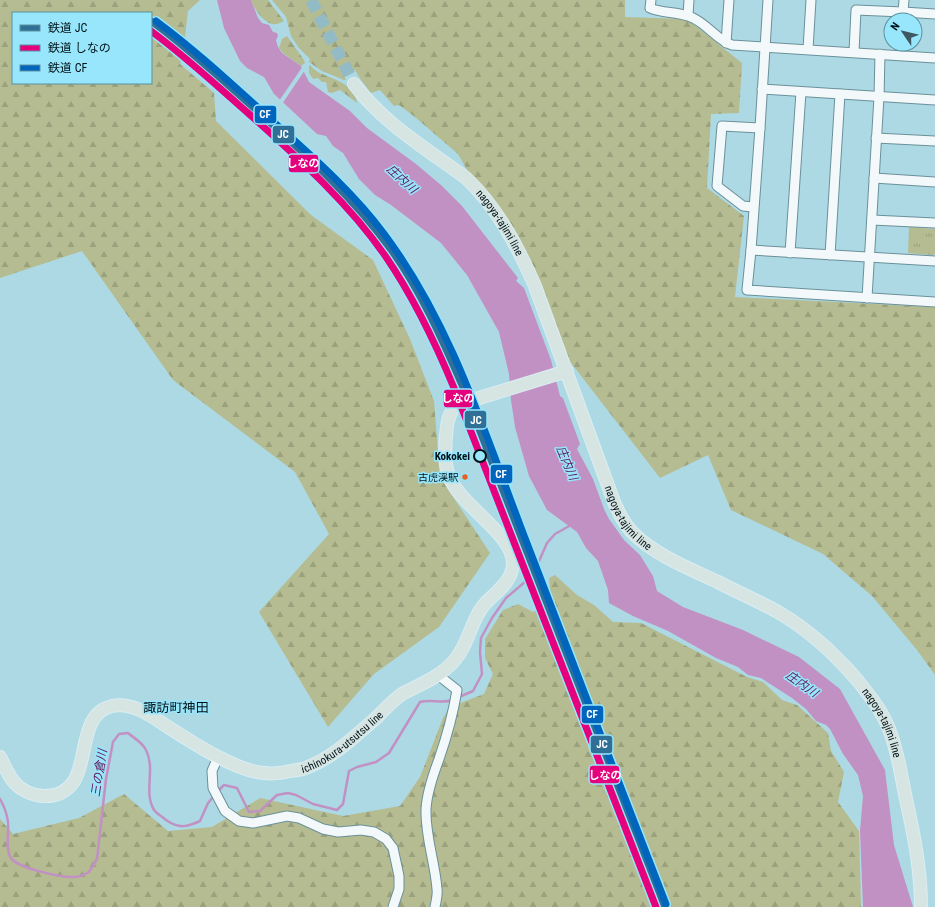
<svg xmlns="http://www.w3.org/2000/svg" width="935" height="907" font-family="'Roboto Condensed','Noto Sans JP',sans-serif">
	<style>
		.forest { fill: url(#forest-firs); fill-rule: evenodd }
		.park { fill: url(#park-tufts) }
		.water { fill: #c191c3 }
		.pier { fill: #add9e5 }
		.lines { fill: none; stroke-linecap: round; stroke-linejoin: round }
		.stream { stroke: #c191c3; stroke-width: 2.5 }
		.major-tunnel { stroke: #93bbc6; stroke-width: 12; stroke-dasharray: 12 6; stroke-linecap: butt }
		.minor-casing { stroke: #6a9099; stroke-width: 11 }
		.major-casing { stroke: #daeef3; stroke-width: 14 }
		.minor { stroke: #f3f9fb; stroke-width: 9 }
		.major { stroke: #d6e4e2; stroke-width: 12 }
		.rail-1-casing { stroke: #97e6fb; stroke-width: 10 }
		.rail-2-casing { stroke: #97e6fb; stroke-width: 10 }
		.rail-3-casing { stroke: #97e6fb; stroke-width: 10 }
		.rail-1 { stroke: #307097; stroke-width: 7 }
		.rail-2 { stroke: #e5007d; stroke-width: 7 }
		.rail-3 { stroke: #0065bd; stroke-width: 7 }
		.stop-dot { fill: #97e6fb; stroke: #001218; stroke-width: 2 }
		.bus-dot { fill: #e66122; stroke: #97e6fb; stroke-width: 1.5 }
		.labels { text-anchor: middle; dominant-baseline: central; stroke-width: 3; stroke-linejoin: round; paint-order: stroke }
		.bus-label { font-size: 10px; fill: #001218; stroke: #97e6fb; text-anchor: end }
		.street-label { font-size: 11px; fill: #001218; stroke: #97e6fb }
		.stop-label { font-size: 11px; font-weight: bold; fill: #001218; stroke: #97e6fb; text-anchor: end }
		.water-label { font-size: 12px; font-style: italic; fill: #641657; stroke: #97e6fb }
		.quarter-label { font-size: 13px; fill: #001218; stroke: #97e6fb }
		.line-badge { stroke: #97e6fb; stroke-width: 1.5 }
		.badge-label { font-size: 11px; text-anchor: middle; font-weight: bold; fill: #fff }
	</style>
	<defs>
		<pattern id="forest-firs" width="22" height="20" patternUnits="userSpaceOnUse"><rect width="22" height="20" fill="#b5bc91"/><path d="M5 1l3.5 6h-7zM16 11l3.5 6h-7z" fill="#9aa17c"/></pattern>
		<pattern id="park-tufts" width="24" height="20" patternUnits="userSpaceOnUse"><rect width="24" height="20" fill="#b5bc91"/><path d="M3 7l-1-3M5 7V3M7 7l1-3M15 17l-1-3M17 17v-4M19 17l1-3" fill="none" stroke="#9aa17c"/></pattern>
	</defs>
	<rect width="100%" height="100%" fill="#add9e5"/>
	<g class="forest">
		<path d="M0,0H200L188,11L185,36L180,64L214,93L216,121L311,215L373,260L410,339L434,401L440,477L490,553L439,627L374,674L328,727L259,612L329,534L295,472L173,380L82,251L0,278ZM13,13H151V83H13Z"/>
		<path d="M251,0H268L284,21C280,23 276,25 272,24C262,21 254,8 251,0Z"/>
		<polygon points="272,0 625,0 625,17 687,19 742,63 739,113 711,114 707,188 744,216 735,297 935,307 935,675 917,650 872,596 823,554 731,510 708,455 660,478 568,359 548,304 531,265 470,175 458,154 415,117 399,105 394,106 380,90 371,93 361,80 355,70 344,76 346,80 344,80 322,71 309,62 310,59 299,48 291,36 286,17"/>
		<polygon points="287,36 304,60 305,63 301,66 283,53 279,48 282,39"/>
		<path d="M309,65C313,68 317,72 322,74C336,80 355,85 357,103L340,90L332,93L328,92L326,82H322L318,78L313,79L309,73Z"/>
		<polygon points="555,575 577,595 594,605 613,622 641,623 747,677 763,682 782,700 797,705 828,733 831,751 844,772 838,802 859,831 861,907 0,907 0,819 13,834 79,818 124,794 168,831 212,827 260,798 343,816 400,806 420,777 443,718 450,707 484,694 493,674 485,658 485,639 503,610 518,604 533,612 551,601 549,578"/>
	</g>
	<polygon class="park" points="909,227 935,229 935,254 932,255 908,253"/>
	<polygon class="water" points="217,0 251,0 258,18 262,23 269,25 273,32 277,33 278,36 276,40 278,47 282,53 301,66 309,82 350,111 367,128 416,164 441,185 462,206 518,278 516,281 524,288 551,360 560,396 563,398 580,444 577,449 593,479 604,509 609,519 624,540 640,555 653,576 657,591 683,607 743,630 799,657 840,689 885,770 894,845 913,907 863,907 860,831 863,796 858,775 843,754 830,729 826,725 816,721 806,709 792,698 761,678 748,675 738,667 716,658 668,631 633,616 609,603 608,590 598,561 586,548 577,532 547,510 529,476 515,427 511,400 509,374 499,332 467,275 441,243 391,205 375,195 359,179 343,153 333,146 326,136 317,134 274,94 264,77 247,68 240,61 224,28"/>
	<polygon class="pier" points="303,66 305,70 282,104 279,101"/>
	<g class="lines">
		<g class="stream">
			<polyline points="459,697 473,691 482,674 480,652 481,638 492,618 506,598 533,575 547,543 555,534 571,525"/>
			<path d="M217,792L224,785L237,788L249,812L260,811L277,795L288,793L296,795L313,804L337,810L343,804L349,771L357,767L376,762L389,753L420,702C431,699 443,704 452,700"/>
			<path d="M0,799C4,806 7,814 8,822C9,831 5,850 11,858C17,868 63,878 75,877C80,877 85,874 89,872L97,859L106,779L113,742L119,734L128,733C134,738 143,743 146,750C156,770 143,791 154,810C157,814 163,817 166,820C179,829 187,827 200,821L208,803L214,796"/>
		</g>
		<g class="major-tunnel">
			<polyline points="311,0 354,84"/>
			<polyline points="458,404 476,399"/>
		</g>
		<g class="minor-casing">
			<g id="minor">
				<path d="M651,0L650,8C663,14 679,11 693,18C708,25 717,40 732,45L935,58"/>
				<polyline points="768,0 760,128 751,250 747,290 935,302"/>
				<polyline points="903,12 935,14"/>
				<polyline points="688,15 689,0"/>
				<polyline points="726,43 729,0"/>
				<polyline points="808,49 811,0"/>
				<polyline points="854,52 856,10 903,12 904,0"/>
				<polyline points="762,89 935,100"/>
				<polyline points="876,138 935,141"/>
				<polyline points="874,178 935,182"/>
				<polyline points="753,207 743,206 717,186 722,126 760,128"/>
				<polyline points="872,220 935,223"/>
				<polyline points="751,250 935,261"/>
				<polyline points="790,253 801,92"/>
				<polyline points="830,255 840,94"/>
				<polyline points="867,298 879,97 880,54"/>
				<polyline points="218,757 212,771 213,788 225,811 239,821 253,823 287,816 299,818 323,829 338,832 361,830 374,832 386,839 393,848 399,876 399,889 393,907"/>
				<path d="M435,907C436,901 438,895 437,889C435,862 425,836 426,809C427,792 433,775 439,759C447,736 453,714 457,690L438,675"/>
			</g>
		</g>
		<g class="major-casing">
			<g id="major">
				<path id="s1" d="M354,84C383,123 427,149 466,178C497,207 518,247 535,286L614,502C619,513 624,524 633,533C655,555 688,568 716,581C737,592 758,601 778,612C809,630 835,654 858,681C870,696 882,711 889,729C898,751 901,776 906,799C914,835 921,870 921,907"/>
				<polyline points="476,399 567,371"/>
				<path id="s2" d="M0,757C4,765 8,774 13,781C28,799 60,803 74,781C88,759 80,713 112,706C132,702 150,715 165,725C190,741 235,771 264,773C273,774 282,773 291,771C296,770 303,770 308,767C334,757 355,736 376,718C384,710 393,700 402,694C421,684 440,677 454,661C469,644 470,623 483,606C494,593 512,583 513,564C514,534 460,506 449,476C444,463 445,449 446,436C447,424 448,412 458,404"/>
			</g>
		</g>
		<use href="#minor" class="minor"/>
		<use href="#major" class="major"/>
		<g class="rail-1-casing">
			<path id="rail-1" d="M151,21C188,48 221,79 255,109C304,153 353,197 392,251C421,292 442,339 462,385L665,907"/>
		</g>
		<g class="rail-2-casing">
			<path id="rail-2" d="M151,31C185,56 216,85 248,113C297,157 348,202 386,257C414,298 435,342 454,388L656,907"/>
		</g>
		<g class="rail-3-casing">
			<path id="rail-3" d="M156,21C198,52 236,88 275,123C314,158 354,193 385,235C452,325 485,434 525,538C571,660 619,782 666,904"/>
		</g>
		<use href="#rail-1" class="rail-1"/>
		<use href="#rail-2" class="rail-2"/>
		<use href="#rail-3" class="rail-3"/>
	</g>
	<circle class="stop-dot" cx="480" cy="456" r="6"/>
	<circle class="bus-dot" cx="465" cy="477" r="3.5"/>
	<g class="labels">
		<g class="bus-label">
			<text x="458" y="477">古虎渓駅</text>
		</g>
		<g class="street-label">
			<text stroke="none"><textPath href="#s1" startOffset="203">nagoya-tajimi line</textPath></text>
			<text stroke="none"><textPath href="#s1" startOffset="527">nagoya-tajimi line</textPath></text>
			<text stroke="none"><textPath href="#s1" startOffset="863">nagoya-tajimi line</textPath></text>
			<text stroke="none"><textPath href="#s2" startOffset="442">ichinokura-utsutsu line</textPath></text>
		</g>
		<g class="stop-label">
			<text x="470" y="456">Kokokei</text>
		</g>
		<g class="water-label">
			<text transform="translate(402 179) rotate(42)">庄内川</text>
			<text transform="translate(567 463) rotate(67)">庄内川</text>
			<text transform="translate(802 684) rotate(35)">庄内川</text>
			<text transform="translate(99 773) rotate(-81)">三の倉川</text>
		</g>
		<g class="quarter-label">
			<text x="176" y="707">諏訪町神田</text>
		</g>
	</g>
	<g class="line-badge">
		<rect x="254" y="105" width="23" height="19" rx="4" fill="#0065bd"/>
		<rect x="272" y="125" width="23" height="19" rx="4" fill="#307097"/>
		<rect x="288" y="154" width="31" height="19" rx="4" fill="#e5007d"/>
		<rect x="443" y="389" width="30" height="19" rx="4" fill="#e5007d"/>
		<rect x="464" y="410" width="23" height="19" rx="4" fill="#307097"/>
		<rect x="490" y="464" width="23" height="20" rx="4" fill="#0065bd"/>
		<rect x="581" y="705" width="23" height="19" rx="4" fill="#0065bd"/>
		<rect x="590" y="735" width="23" height="19" rx="4" fill="#307097"/>
		<rect x="589" y="765" width="31" height="19" rx="4" fill="#e5007d"/>
	</g>
	<g class="badge-label">
		<text x="265" y="118">CF</text>
		<text x="283" y="138">JC</text>
		<text x="303" y="167">しなの</text>
		<text x="458" y="402">しなの</text>
		<text x="476" y="424">JC</text>
		<text x="501" y="478">CF</text>
		<text x="592" y="718">CF</text>
		<text x="602" y="748">JC</text>
		<text x="605" y="779">しなの</text>
	</g>
	<rect x="12" y="12" width="140" height="72" fill="#97e6fb" stroke="#5b91a0"/>
	<rect x="20" y="25" width="20" height="6" fill="#307097" stroke="#5b91a0"/>
	<text x="48" y="32" font-size="12" fill="#001218">鉄道 JC</text>
	<rect x="20" y="45" width="20" height="6" fill="#e5007d" stroke="#5b91a0"/>
	<text x="48" y="52" font-size="12" fill="#001218">鉄道 しなの</text>
	<rect x="20" y="65" width="20" height="6" fill="#0065bd" stroke="#5b91a0"/>
	<text x="48" y="72" font-size="12" fill="#001218">鉄道 CF</text>
	<g transform="translate(903 32) rotate(305)"><circle r="19" fill="#97e6fb" stroke="#5b91a0"/>
	<path d="M0-3L7 15L0 10L-7 15Z" fill="#3d5860"/>
	<text y="-6" font-size="11" font-weight="bold" text-anchor="middle" fill="#001218">N</text>
	</g>
</svg>
